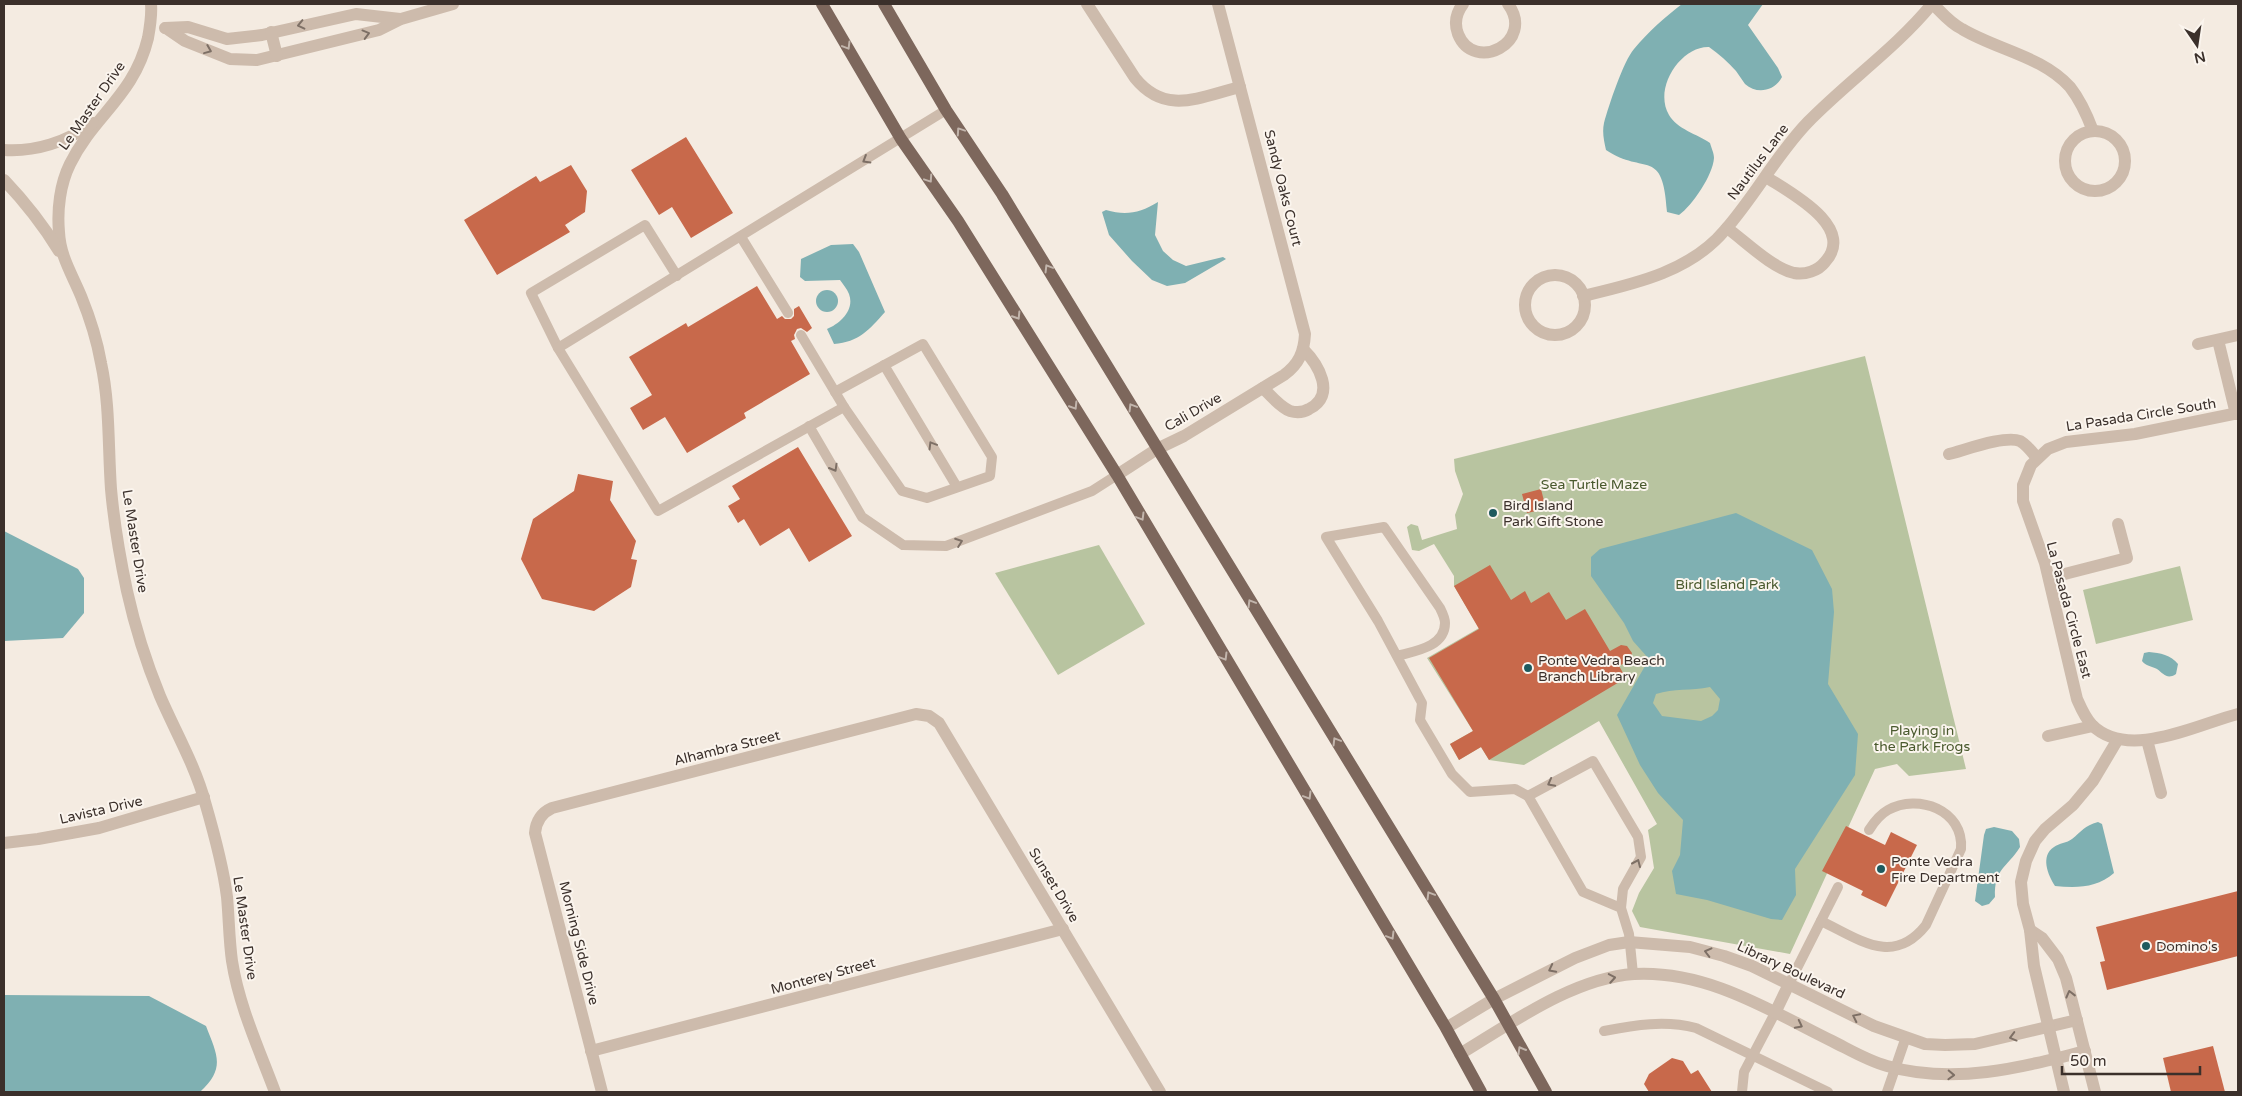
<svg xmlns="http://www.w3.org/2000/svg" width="2242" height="1096" font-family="'Varela Round',sans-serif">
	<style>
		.green { fill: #b8c4a0 }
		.water { fill: #7fb0b2; fill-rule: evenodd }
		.building { fill: #c8694b }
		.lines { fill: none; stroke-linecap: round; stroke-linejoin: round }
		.service { stroke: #cdbbac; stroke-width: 10 }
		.minor { stroke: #cdbbac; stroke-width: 12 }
		.primary { stroke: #7d675c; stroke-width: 12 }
		.oneway { stroke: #7d6f65 }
		.oneway2 { stroke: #c2b5ac }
		.poi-dot { fill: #1f5a5e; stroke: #fbf5ee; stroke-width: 2 }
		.labels { text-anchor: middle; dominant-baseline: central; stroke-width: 4; stroke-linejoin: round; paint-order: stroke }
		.street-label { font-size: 14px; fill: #3b302b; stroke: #fbf5ee }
		.park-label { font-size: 14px; fill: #4a5a2e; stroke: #fbf5ee }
		.poi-label { font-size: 14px; fill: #3b302b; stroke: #fbf5ee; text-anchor: start }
	</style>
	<rect width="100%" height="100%" fill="#f4ebe1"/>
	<g class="green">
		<polygon points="1865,356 1966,769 1909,776 1897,764 1875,769 1790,954 1640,927 1632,911 1639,893 1654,868 1648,830 1657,824 1599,721 1524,765 1489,760 1481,747 1459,760 1450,744 1473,731 1427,658 1479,628 1454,586 1454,576 1434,544 1419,551 1412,550 1407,527 1411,524 1418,526 1422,540 1457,529 1455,515 1463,494 1455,471 1454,459"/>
		<polygon points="1099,545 1145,624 1058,675 995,573"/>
		<polygon points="2180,566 2193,620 2096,644 2083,590"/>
	</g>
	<g class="water">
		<path d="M1682,4H1763L1748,25L1778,68L1782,77C1775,91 1757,95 1745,84C1742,80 1739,75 1736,71C1728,62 1719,54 1709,47C1681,46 1653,88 1669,115C1677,129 1697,134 1710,143C1711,147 1714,153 1714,158C1713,175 1692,206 1679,215L1667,212C1663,146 1645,176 1606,150C1604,141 1602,132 1604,123C1609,105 1623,62 1634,49C1648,32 1665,17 1682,4Z"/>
		<path d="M1158,202L1155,235L1163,251L1173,260L1186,266L1223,257L1226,259L1185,283L1167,286L1152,280L1132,261L1109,235L1102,212L1106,210C1126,216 1140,213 1158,202Z"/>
		<path d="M853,244L859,252L885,312C869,330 859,342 834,344L827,329C840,324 855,310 849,294C847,289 843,284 840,280L805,281L800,277L801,259L831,245Z"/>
		<circle cx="827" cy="301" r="11"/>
		<path d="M1736,513L1812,550L1832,589L1834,612L1828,684L1858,734L1855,775L1795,869L1796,895L1782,920L1771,919L1707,900L1676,894L1672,871L1680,855L1683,820L1658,793L1640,765L1617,715L1649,659L1633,641L1624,623L1591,576V557L1600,549ZM1710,687L1720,699L1718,710L1712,716L1701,721L1662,716L1653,703L1656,694C1674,688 1691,691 1710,687Z"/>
		<polygon points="4,531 78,569 84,578 84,613 63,638 4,641"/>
		<path d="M2149,652C2160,653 2171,655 2178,664L2176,674C2167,680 2164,674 2157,669C2151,666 2146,666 2142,661L2144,653Z"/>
		<path d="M2098,822L2102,824L2114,873C2097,888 2077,888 2055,886C2048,875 2040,856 2054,847C2059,843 2067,843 2072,839C2082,831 2084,826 2098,822Z"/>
		<path d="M1994,827L2012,831L2019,839L2020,847C2007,868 1994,868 1995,897L1989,904L1982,906L1975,901L1984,835L1986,829Z"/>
		<path d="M4,995L149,996L206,1026C217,1055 226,1068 200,1092H4Z"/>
	</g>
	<g class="building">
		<polygon points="686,137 733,213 691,238 672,207 659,215 631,170"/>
		<polygon points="571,165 587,191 585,212 565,225 570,232 497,275 464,220 536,176 540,182"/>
		<polygon points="757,286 777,319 782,316 785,319 791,319 794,316 794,309 799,306 812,328 807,332 801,328 797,329 794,335 795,339 791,341 810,374 744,413 746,418 687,453 665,417 643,430 630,408 652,395 629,357 686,323 688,327"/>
		<polygon points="798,447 852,536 809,562 789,528 760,546 744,519 738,523 728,506 740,499 732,486"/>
		<polygon points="578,474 613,481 610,500 636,541 631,559 637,560 631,587 594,611 542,599 521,559 533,519 574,491"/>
		<polygon points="1541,489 1546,509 1527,513 1522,494"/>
		<polygon points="1490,565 1511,600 1525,591 1531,603 1549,592 1566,620 1585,609 1610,651 1621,645 1627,646 1632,653 1630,660 1619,666 1626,678 1489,760 1481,747 1459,760 1450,744 1473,731 1429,658 1479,629 1454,586"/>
		<polygon points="1846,826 1885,845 1891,832 1917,845 1886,907 1861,895 1863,891 1822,871"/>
		<polygon points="2238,891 2238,956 2107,990 2100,962 2105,961 2096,927"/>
		<polygon points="2213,1046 2225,1092 2171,1092 2163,1058"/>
		<polygon points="1672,1058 1683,1061 1691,1074 1698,1070 1712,1092 1649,1092 1644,1084 1649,1074"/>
	</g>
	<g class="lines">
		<g class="service">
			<polyline points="741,237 788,313"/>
			<polyline points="677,276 645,225 531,293 558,348 658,511 844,407 801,335"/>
			<polyline points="558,348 946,110"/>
			<polyline points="884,365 957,487"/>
			<polyline points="835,392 923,344 992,457 990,476 927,498 902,491 844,407"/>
			<polyline points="809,426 862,517 903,545 946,546 1092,491 1117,475"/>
			<path d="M1397,656C1415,651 1445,647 1445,623C1445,618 1442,612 1440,608L1384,527L1326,537L1378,621L1422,703L1420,720L1452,774L1470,792L1515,789L1528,796"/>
			<polyline points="1621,908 1583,892 1528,796 1593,761 1638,837 1641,857 1623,889 1621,908 1629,934 1633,974"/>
			<path d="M1821,921C1859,939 1893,967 1926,925L1961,849C1964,810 1918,793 1888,810C1879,815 1874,822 1869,830"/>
			<polyline points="1789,984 1838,887"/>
			<path d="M1604,1031C1635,1025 1665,1020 1696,1028L1828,1092"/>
			<polyline points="1742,1092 1744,1072 1775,1013"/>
			<polyline points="1887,1092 1906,1037"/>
		</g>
		<g class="minor">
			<path d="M151,4C152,15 150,27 148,38C134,96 94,115 70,164C60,184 57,210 59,232C60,256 72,274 81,296C90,318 97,340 101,363C110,404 108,447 111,489C114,523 120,558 127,591C135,627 146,662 160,696C175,731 195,765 205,802C214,833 223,865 227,897C229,918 229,940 232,961C239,1006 259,1049 275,1092"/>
			<path d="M1087,4L1135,78C1166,116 1199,97 1240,87"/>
			<path d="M1463,4C1456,13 1454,23 1458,34C1474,74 1536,42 1508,4"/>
			<path d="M1933,4C1942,13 1950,23 1962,29C1997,50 2042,56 2070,87C2081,101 2087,115 2093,131"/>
			<polyline points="165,28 188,27 227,39 262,35 356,14 400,19"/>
			<polyline points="166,28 185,41 230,59 257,60 379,30 401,19 453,4"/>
			<polyline points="271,32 277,56"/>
			<circle cx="2095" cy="161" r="30"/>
			<path d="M4,150C35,152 67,142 93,123"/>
			<path d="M4,180C25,202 43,225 59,251"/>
			<path d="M1727,228C1745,241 1772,268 1794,273C1805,275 1818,271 1825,262C1857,227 1789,192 1766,177"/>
			<circle cx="1555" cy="305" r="30"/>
			<path d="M1583,296C1634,284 1690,272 1725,230C1755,196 1777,154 1808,122C1848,81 1896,48 1932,4"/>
			<polyline points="2218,340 2236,414"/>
			<polyline points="2198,344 2238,335"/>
			<path d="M1263,388C1271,396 1280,407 1290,411C1297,413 1304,412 1309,409C1337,395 1318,364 1303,349"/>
			<path d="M2238,413L2135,434L2066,442L2048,449L2031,465L2023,485V501L2045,563L2077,699C2081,708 2085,718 2092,725C2128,761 2198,724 2238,714"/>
			<path d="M1949,454C1965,450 2005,435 2020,441C2027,445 2032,452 2037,458"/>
			<path d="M1117,475L1157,449L1184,436L1284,375C1299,364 1304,352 1305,334L1218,4"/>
			<polyline points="2049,578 2127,558 2118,524"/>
			<polyline points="2048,736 2093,726"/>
			<polyline points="2147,740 2161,793"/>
			<polyline points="4,843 38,839 99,828 204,797"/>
			<polyline points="2030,930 2042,938 2058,959 2066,978 2095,1092"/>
			<polyline points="1775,1013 1789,984"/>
			<polyline points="1446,1028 1494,999 1575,958 1609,945 1629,942 1690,947 1724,956 1752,966 1874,1026 1925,1044 1945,1045 1975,1044 2077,1020"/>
			<polyline points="591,1051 1063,929"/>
			<path d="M1460,1054C1510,1024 1573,978 1634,974C1707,970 1769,1010 1832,1041C1850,1050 1868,1061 1887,1066C1954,1085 2020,1068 2085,1051"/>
			<path d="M602,1092L535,833C536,821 541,813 552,808L916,714L929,716L939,723L1160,1092"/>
			<polyline points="2064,1092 2034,966 2030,930 2023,904 2021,882 2026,861 2035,841 2045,829 2073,805 2093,781 2118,739"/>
		</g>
		<g class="primary">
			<polyline points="822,4 901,139 958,221 1117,475 1446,1028 1481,1092"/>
			<polyline points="884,4 946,110 1002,194 1494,999 1546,1092"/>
		</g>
	</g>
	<defs><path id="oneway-chevron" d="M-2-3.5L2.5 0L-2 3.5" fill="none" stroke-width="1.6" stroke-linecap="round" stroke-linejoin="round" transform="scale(1.25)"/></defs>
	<g class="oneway">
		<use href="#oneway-chevron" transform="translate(301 25) rotate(167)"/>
		<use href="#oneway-chevron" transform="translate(366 34) rotate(-15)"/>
		<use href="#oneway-chevron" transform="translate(208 50) rotate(22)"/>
		<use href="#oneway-chevron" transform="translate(866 160) rotate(149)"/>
		<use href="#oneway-chevron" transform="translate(932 445) rotate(-121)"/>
		<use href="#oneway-chevron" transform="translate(834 468) rotate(60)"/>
		<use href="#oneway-chevron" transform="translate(959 542) rotate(-20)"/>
		<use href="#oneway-chevron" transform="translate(1551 783) rotate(152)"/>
		<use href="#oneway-chevron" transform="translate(1637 863) rotate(-66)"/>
		<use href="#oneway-chevron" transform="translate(1708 952) rotate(-166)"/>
		<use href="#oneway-chevron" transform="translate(1552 969) rotate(153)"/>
		<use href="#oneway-chevron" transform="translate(1612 978) rotate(-10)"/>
		<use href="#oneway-chevron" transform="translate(2070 994) rotate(-104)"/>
		<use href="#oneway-chevron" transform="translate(1856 1017) rotate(-154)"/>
		<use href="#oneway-chevron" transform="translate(1799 1025) rotate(27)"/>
		<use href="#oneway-chevron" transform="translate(2013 1037) rotate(165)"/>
		<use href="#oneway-chevron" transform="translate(1951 1075) rotate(2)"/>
	</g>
	<g class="oneway2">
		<use href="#oneway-chevron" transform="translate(847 46) rotate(59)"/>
		<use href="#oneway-chevron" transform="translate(960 131) rotate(-124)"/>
		<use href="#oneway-chevron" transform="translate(929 179) rotate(56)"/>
		<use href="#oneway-chevron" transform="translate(1048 268) rotate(-121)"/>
		<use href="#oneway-chevron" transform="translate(1017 316) rotate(58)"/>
		<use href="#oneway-chevron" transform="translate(1074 406) rotate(58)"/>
		<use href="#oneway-chevron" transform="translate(1132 407) rotate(-121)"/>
		<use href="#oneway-chevron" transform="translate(1141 517) rotate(59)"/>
		<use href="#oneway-chevron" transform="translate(1251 603) rotate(-121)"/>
		<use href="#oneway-chevron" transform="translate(1224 657) rotate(59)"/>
		<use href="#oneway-chevron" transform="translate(1336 741) rotate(-121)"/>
		<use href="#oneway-chevron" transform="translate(1308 796) rotate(59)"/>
		<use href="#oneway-chevron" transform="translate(1430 895) rotate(-121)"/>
		<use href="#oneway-chevron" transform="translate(1391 936) rotate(59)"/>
		<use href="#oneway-chevron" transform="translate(1521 1050) rotate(-120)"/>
	</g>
	<g class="poi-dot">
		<circle cx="1493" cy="513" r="5"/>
		<circle cx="1528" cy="668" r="5"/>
		<circle cx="1881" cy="869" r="5"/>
		<circle cx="2146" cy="946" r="5"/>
	</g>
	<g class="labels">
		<g class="street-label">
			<text transform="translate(92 106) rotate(-55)">Le Master Drive</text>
			<text transform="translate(1758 162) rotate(-53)">Nautilus Lane</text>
			<text transform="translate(1283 188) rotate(76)">Sandy Oaks Court</text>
			<text transform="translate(1193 412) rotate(-30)">Cali Drive</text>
			<text transform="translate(2141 415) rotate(-9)">La Pasada Circle South</text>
			<text transform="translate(135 541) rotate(81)">Le Master Drive</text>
			<text transform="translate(2069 610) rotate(75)">La Pasada Circle East</text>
			<text transform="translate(727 748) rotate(-14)">Alhambra Street</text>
			<text transform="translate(101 810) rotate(-13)">Lavista Drive</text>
			<text transform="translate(1054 885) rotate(59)">Sunset Drive</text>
			<text transform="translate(245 928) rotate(82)">Le Master Drive</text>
			<text transform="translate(579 943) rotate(76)">Morning Side Drive</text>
			<text transform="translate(1791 970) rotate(25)">Library Boulevard</text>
			<text transform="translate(823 976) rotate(-15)">Monterey Street</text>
		</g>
		<g class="park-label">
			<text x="1594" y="484">Sea Turtle Maze</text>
			<text x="1727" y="584">Bird Island Park</text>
			<text x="1922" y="730">Playing in<tspan x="1922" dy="16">the Park Frogs</tspan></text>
		</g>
		<g class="poi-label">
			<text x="1503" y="505">Bird Island<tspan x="1503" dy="16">Park Gift Stone</tspan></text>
			<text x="1538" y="660">Ponte Vedra Beach<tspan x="1538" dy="16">Branch Library</tspan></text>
			<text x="1891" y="861">Ponte Vedra<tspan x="1891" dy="16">Fire Department</tspan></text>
			<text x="2156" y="946">Domino's</text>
		</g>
	</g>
	<rect width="2242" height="1096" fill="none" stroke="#3b302b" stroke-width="10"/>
	<g transform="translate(2197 45) rotate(167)" stroke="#fbf5ee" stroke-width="4" paint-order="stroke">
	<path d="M0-4L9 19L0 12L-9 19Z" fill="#3b302b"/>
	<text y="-8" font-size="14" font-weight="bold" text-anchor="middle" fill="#3b302b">N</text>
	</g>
	<path d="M2062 1066v8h138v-8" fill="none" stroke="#3b302b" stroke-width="2.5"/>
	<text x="2070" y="1066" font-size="15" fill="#3b302b" stroke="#fbf5ee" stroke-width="4" paint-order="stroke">50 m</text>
</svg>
